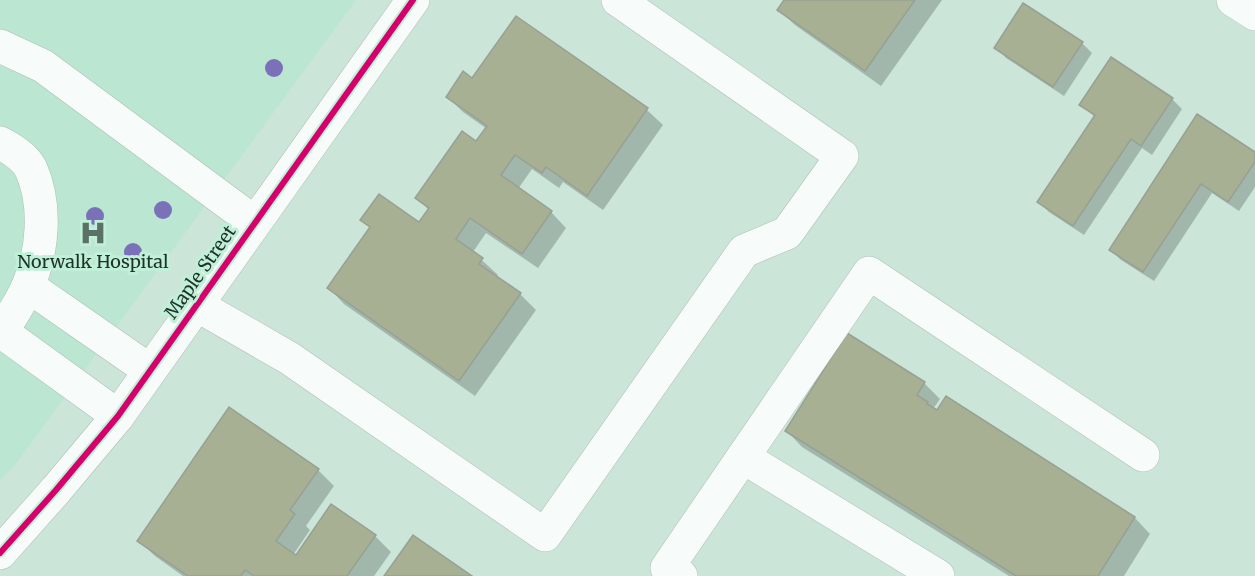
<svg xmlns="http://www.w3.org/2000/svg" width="1255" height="576" font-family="Merriweather,serif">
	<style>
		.built { fill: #bbe6d1 }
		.shadow { fill: #0003 }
		.building { fill: #a7b093; stroke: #96a193; stroke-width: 1.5 }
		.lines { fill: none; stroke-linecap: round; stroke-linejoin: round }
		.minor-casing { stroke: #acc0b6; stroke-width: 34 }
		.minor { stroke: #f7fbf9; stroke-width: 33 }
		.cycleway-casing { stroke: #c0f0d8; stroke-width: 10 }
		.cycleway { stroke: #d6006c; stroke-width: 6 }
		.tree { fill: #7b71b9 }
		.labels { text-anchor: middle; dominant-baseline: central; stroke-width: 6; stroke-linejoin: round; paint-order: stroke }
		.poi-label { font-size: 18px; fill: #1e3128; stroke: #c0f0d8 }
		.street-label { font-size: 18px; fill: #1e3128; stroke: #c0f0d8 }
	</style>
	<rect width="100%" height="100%" fill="#cbe5d8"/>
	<polygon class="built" points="0,0 356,0 15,465 0,480"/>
	<g class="shadow">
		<polygon points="786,0 942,0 881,86 795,25 779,10"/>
		<polygon points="516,18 647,110 663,125 603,210 563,182 559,188 532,169 518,189 551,212 566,228 538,268 486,233 473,252 498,275 496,277 520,294 536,310 475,396 344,304 329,288 370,228 362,220 419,224 429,210 417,198 476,143 487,129 463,112 448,97 473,80"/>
		<polygon points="1082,43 1092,53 1064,96 1006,58 996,47"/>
		<polygon points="1172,99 1182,109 1152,155 1142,148 1084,235 1049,212 1039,202 1095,117 1081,105"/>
		<polygon points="1198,117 1255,154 1255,187 1239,211 1212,193 1154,281 1121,260 1111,250"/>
		<polygon points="924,383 940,399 933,409 938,412 947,398 1135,518 1150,534 1124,576 1009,576 802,447 787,431"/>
		<polygon points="318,470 334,486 306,526 310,530 293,555 296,557 375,536 391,552 374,576 183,576 155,556 139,541"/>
	</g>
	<g class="building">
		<polygon points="784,0 915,0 865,71 777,10"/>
		<polygon points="1023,3 1083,42 1053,87 994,48"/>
		<polygon points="516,16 648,108 587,196 546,167 542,173 515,155 501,175 552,211 522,254 470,218 456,239 483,258 479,264 521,293 459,381 327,288 370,227 360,220 379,194 419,222 429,208 415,198 462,131 476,141 487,126 446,97 463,71 472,78"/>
		<polygon points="1111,57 1173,98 1141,146 1131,139 1073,226 1037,202 1095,115 1079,105"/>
		<polygon points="1197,114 1255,152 1255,162 1228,202 1201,184 1143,272 1109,250"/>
		<polygon points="847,333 925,382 917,395 928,402 927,404 937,410 946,396 1135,517 1098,576 1016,576 785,431"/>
		<polygon points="229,407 319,469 290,510 295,514 276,541 296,555 331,504 376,535 347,576 254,576 245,570 241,576 188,576 137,541"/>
		<polygon points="413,535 472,576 384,576"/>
	</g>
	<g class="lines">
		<g class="minor-casing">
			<g id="minor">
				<polyline points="1233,0 1255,14"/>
				<polyline points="0,46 43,66 254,222"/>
				<path d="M0,143C12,149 25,157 31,169C47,205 43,251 28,286C21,302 10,319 0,334"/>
				<polyline points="28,286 149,370"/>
				<polyline points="195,304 289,358 545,535 744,251 787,233 842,156 618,0"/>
				<polyline points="2,332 118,416"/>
				<polyline points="743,457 938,576"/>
				<polyline points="0,553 56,490 118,416 413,0"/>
				<polyline points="681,576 667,568 869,273 1143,455"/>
			</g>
		</g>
		<use href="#minor" class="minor"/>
		<g class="cycleway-casing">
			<polyline id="cycleway" points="0,553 56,490 118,416 413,0"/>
		</g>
		<use href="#cycleway" class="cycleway"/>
	</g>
	<g class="tree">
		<circle cx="274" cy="68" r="9"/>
		<circle cx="163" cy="210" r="9"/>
		<circle cx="95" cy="216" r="9"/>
		<circle cx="133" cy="252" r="9"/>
	</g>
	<defs>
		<g id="hospital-bare" transform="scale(2.07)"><path d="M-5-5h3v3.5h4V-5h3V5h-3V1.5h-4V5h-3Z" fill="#5b7066" stroke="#c0f0d8" stroke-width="2.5" paint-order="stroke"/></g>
	</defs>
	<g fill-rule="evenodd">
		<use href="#hospital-bare" x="93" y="233"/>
	</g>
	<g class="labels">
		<g class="poi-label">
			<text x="93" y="261">Norwalk Hospital</text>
		</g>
		<g class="street-label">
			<text transform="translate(200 272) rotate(-55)">Maple Street</text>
		</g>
	</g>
</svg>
